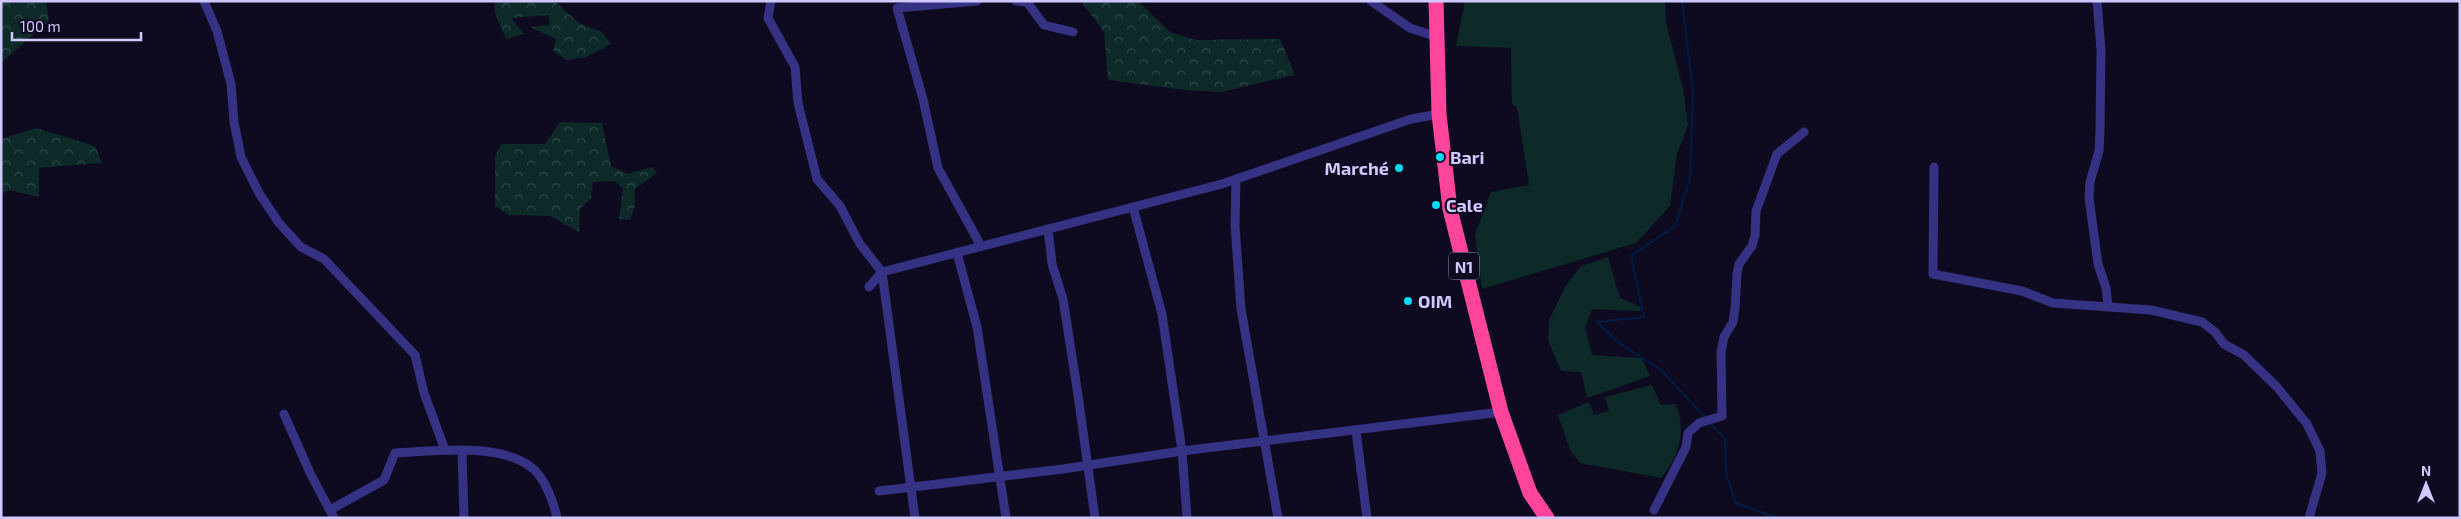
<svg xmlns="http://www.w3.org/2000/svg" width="2461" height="519" font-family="'Exo 2',sans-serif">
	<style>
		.forest { fill: url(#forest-crowns) }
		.garden { fill: #0d2a29 }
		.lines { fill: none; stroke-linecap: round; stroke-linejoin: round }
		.stream { stroke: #04193f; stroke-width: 2.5 }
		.street { stroke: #353183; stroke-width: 9 }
		.highway { stroke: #ff449b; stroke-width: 15 }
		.poi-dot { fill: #00d8f4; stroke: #0e0a20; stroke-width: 2 }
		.labels { text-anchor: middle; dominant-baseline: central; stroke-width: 4.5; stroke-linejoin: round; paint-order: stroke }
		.shield { fill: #0e0a20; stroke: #9690bc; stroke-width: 1 }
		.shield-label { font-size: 16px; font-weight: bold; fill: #d0c9ff }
		.poi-label { font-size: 18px; font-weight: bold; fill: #d0c9ff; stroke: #0e0a20; text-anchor: start }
	</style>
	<defs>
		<pattern id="forest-crowns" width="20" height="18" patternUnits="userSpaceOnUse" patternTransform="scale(1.25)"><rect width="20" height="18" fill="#0d2a29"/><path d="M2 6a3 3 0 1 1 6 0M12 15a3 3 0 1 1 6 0" fill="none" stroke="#2f4849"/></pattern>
	</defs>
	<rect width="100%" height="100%" fill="#0e0a20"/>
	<g class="forest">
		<polygon points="1,1 46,1 49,21 1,63"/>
		<polygon points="494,1 554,1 579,23 602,32 611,44 586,57 567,60 553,51 556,39 530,27 550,25 548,15 511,18 524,34 506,39 495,13"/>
		<polygon points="1081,1 1138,1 1170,32 1196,40 1280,39 1295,75 1221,92 1185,90 1108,80 1104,32"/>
		<polygon points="560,122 602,123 611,166 628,174 652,167 657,173 635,189 635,205 630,220 619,219 623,189 615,181 593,182 591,198 580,209 579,232 550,216 509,215 495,206 495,156 501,144 545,144"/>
		<polygon points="36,128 95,146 102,163 39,168 39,197 9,190 1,195 1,139"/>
	</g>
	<g class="garden">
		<polygon points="1465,1 1665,1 1666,22 1683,88 1688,125 1677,154 1670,206 1636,243 1482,289 1475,235 1491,192 1529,185 1517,108 1512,104 1511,48 1456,46"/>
		<polygon points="1608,257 1620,298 1641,307 1640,311 1592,309 1585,327 1592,355 1642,358 1650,376 1587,398 1581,372 1561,371 1548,340 1549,320 1566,285 1581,266"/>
		<path d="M1652,385L1661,405L1675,404C1688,428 1678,458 1661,478L1580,463L1570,450L1558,415L1589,402L1594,415L1609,411L1605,397Z"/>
	</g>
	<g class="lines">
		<g class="stream">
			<polyline points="1682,1 1693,91 1690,179 1675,226 1631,256 1644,317 1597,322 1619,343 1661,370 1706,418"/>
			<polyline points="1709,422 1725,439 1726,473 1736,503 1778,518"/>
		</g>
		<g class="street">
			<polyline points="204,1 217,31 231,84 234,122 241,157 259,193 279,223 301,247 324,259 415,355 424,393 445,450"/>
			<polyline points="771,1 768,18 795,67 798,103 817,179 840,206 860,244 882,272 915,518"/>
			<polyline points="977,1 897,8 923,99 938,168 981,246"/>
			<polyline points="1016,1 1027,2 1044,25 1073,32"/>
			<polyline points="1371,1 1410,28 1437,37"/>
			<polyline points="2097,1 2101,50 2100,131 2099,151 2090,182 2089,198 2098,264 2106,288 2108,306"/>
			<polyline points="1934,167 1933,274 2022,291 2053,303 2151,310 2202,322 2215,332 2224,344 2244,355 2277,387 2307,424 2320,451 2322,473 2309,518"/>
			<polyline points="1236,179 1235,225 1241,309 1278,518"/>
			<polyline points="1133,207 1162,314 1182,451 1187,518"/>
			<polyline points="1048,229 1052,264 1063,299 1078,395 1095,518"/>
			<polyline points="957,253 977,327 1006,518"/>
			<polyline points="869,287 882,272 1222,184 1411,119 1439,114"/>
			<polyline points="284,414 311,475 334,518"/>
			<polyline points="1356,431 1367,518"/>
			<polyline points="462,451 464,518"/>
			<polyline points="879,491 1063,469 1182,451 1501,412"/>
			<path d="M330,510L384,480L395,453C436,451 497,442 531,467C544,476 554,503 557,518"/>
			<polyline points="1654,510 1686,447 1688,433 1699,423 1722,416 1721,352 1724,337 1733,322 1735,309 1737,274 1739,264 1752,246 1755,235 1756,211 1777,154 1804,132"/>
		</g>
		<polyline class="highway" points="1436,1 1439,114 1450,209 1501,412 1530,493 1547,518"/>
	</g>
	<g class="poi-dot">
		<circle cx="1440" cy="157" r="5"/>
		<circle cx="1399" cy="168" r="5"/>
		<circle cx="1436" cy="205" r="5"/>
		<circle cx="1408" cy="301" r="5"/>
	</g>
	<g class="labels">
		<rect class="shield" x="1449" y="252.5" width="30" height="27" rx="4"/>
		<g class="shield-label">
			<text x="1464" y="266">N1</text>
		</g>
		<g class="poi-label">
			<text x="1450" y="157">Bari</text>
			<text x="1389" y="168" text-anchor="end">Marché</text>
			<text x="1446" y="205">Cale</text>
			<text x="1418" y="301">OIM</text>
		</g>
	</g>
	<rect width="2461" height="519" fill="none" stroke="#d0c9ff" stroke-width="5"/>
	<g transform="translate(2426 484)" stroke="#0e0a20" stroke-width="4" paint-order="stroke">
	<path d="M0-4L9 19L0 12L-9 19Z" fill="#d0c9ff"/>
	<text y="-8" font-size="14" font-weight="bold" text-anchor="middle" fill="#d0c9ff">N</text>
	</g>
	<path d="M12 32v8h129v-8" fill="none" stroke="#d0c9ff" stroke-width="2.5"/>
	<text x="20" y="32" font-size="15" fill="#d0c9ff" stroke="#0e0a20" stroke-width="4" paint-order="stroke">100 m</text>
</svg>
